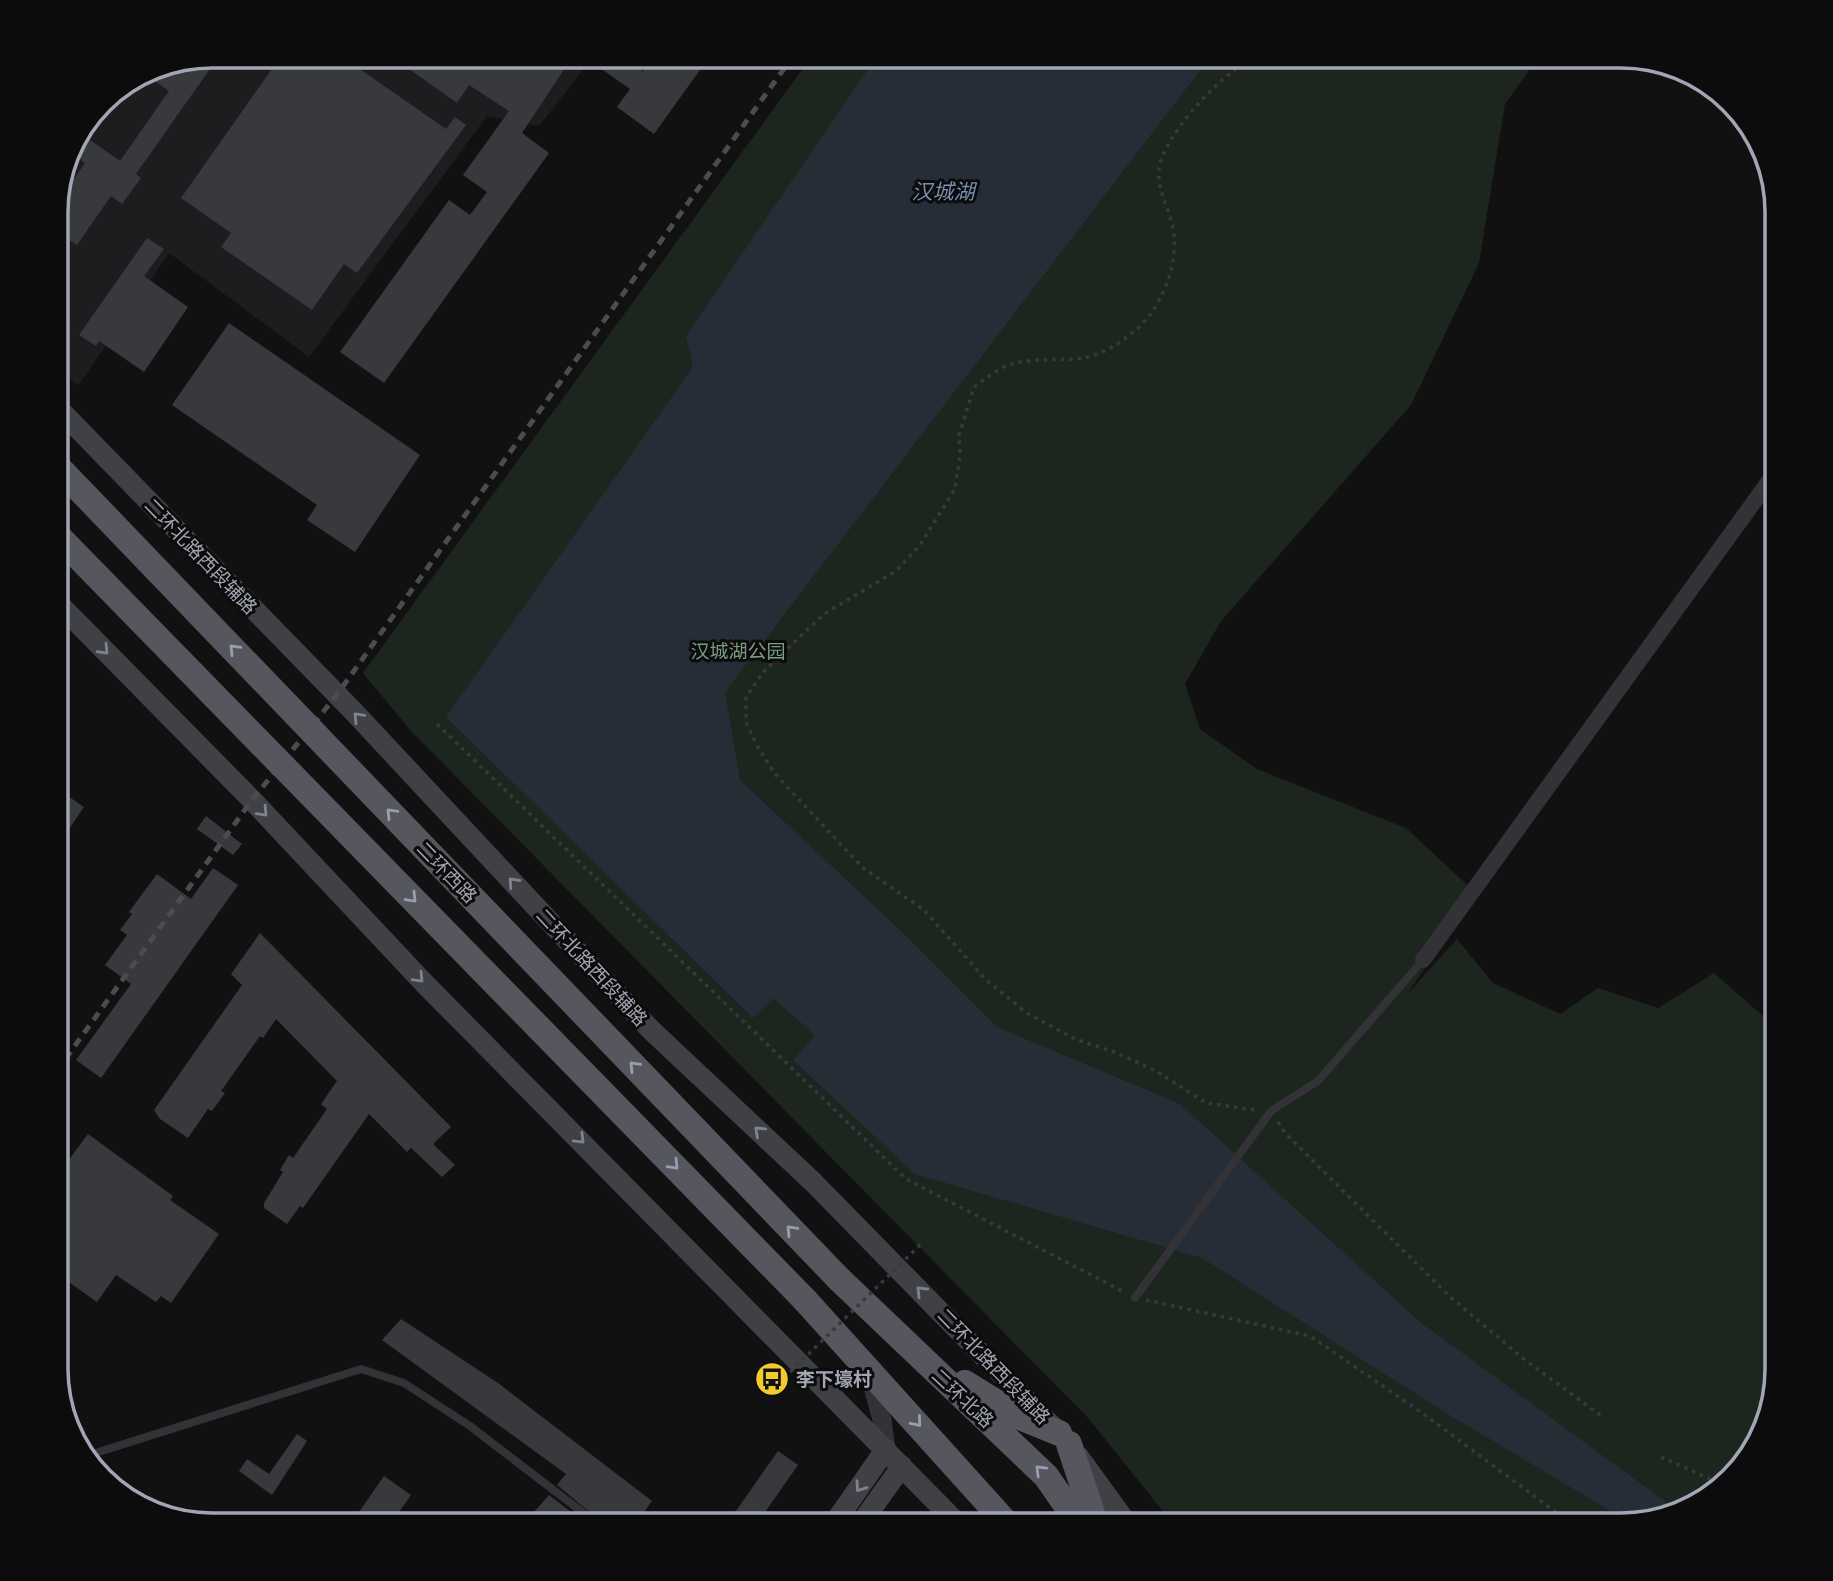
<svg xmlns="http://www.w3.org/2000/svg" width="1833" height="1581" font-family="'IBM Plex Sans','Noto Sans SC',sans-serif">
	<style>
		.built { fill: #1d1d1f }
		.green { fill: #1d251f }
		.water { fill: #272d36 }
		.building { fill: #38393d }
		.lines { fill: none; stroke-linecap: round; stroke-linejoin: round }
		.path { stroke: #38393e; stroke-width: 3.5; stroke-dasharray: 3.5 5; stroke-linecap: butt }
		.service { stroke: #323237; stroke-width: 8 }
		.minor { stroke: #323237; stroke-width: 16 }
		.tertiary { stroke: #323237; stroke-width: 19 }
		.secondary { stroke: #404147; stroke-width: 21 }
		.trunk { stroke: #56565f; stroke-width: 26 }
		.rail { stroke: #4b4c52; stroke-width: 5; stroke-dasharray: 9 7; stroke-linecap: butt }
		.path-bridge { stroke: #38393e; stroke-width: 3.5; stroke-dasharray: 3.5 5; stroke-linecap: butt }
		.trunk-bridge { stroke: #56565f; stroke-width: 26 }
		.oneway { stroke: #9a9dab }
		.oneway2 { stroke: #80828d }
		.labels { text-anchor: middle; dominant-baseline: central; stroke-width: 6; stroke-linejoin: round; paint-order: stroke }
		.street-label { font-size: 19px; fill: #a2a5b3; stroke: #0c0c0d }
		.park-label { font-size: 19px; fill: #799e81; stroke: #0c0c0d }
		.poi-label { font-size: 19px; font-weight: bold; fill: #a2a5b3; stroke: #0c0c0d; text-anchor: start }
		.water-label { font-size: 21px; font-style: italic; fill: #798daf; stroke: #0c0c0d }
		.rim { fill: none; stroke: #a2a5b3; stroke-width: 3.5 }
	</style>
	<rect width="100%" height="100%" fill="#111112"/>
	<polygon class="built" points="213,56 570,56 586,66 539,126 487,116 309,357 169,253 78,386 56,363 56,202 72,143 109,95 153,68"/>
	<polygon class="green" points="812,56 1539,56 1505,104 1479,263 1411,405 1221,621 1185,684 1200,729 1257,769 1406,828 1477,894 1407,994 1457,939 1493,983 1560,1014 1598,988 1658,1008 1714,973 1771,1023 1777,1017 1777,1369 1765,1428 1738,1472 1681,1513 1620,1525 1174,1525 1089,1419 411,731 363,673"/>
	<polygon class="water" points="877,56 1211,56 725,692 740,780 904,934 997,1027 1180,1104 1420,1322 1681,1513 1631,1523 1451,1416 1202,1258 915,1174 793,1060 815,1035 773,998 753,1018 446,717 693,367 686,336"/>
	<g class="building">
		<polygon points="219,56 136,174 141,178 122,204 111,196 77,245 56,231 56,202 60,187 66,191 85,163 70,152 80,133 120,161 169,91 144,73 153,68"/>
		<polygon points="281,56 341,56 446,129 455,117 466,125 357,273 344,264 312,310 221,247 231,233 181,198"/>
		<polygon points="391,56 573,56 522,133 549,153 384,383 340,352 449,200 470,215 487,192 463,175 509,111 469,85 457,103"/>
		<polygon points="583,56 620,56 643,71 654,56 710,56 654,134 617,107 630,89"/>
		<polygon points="147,238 164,249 144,276 188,307 144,372 99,341 96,346 79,335"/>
		<polygon points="229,323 420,455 355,552 307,520 317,505 172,405"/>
		<polygon points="56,788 84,807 56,848"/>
		<polygon points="206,816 242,844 233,855 197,829"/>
		<polygon points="213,868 238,885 101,1078 76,1060 131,984 105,965 127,935 120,930 132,914 129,912 157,874 191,899"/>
		<polygon points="260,933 451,1127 433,1144 455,1165 442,1177 411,1148 407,1152 369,1114 303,1208 300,1206 287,1224 264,1208 264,1203 283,1172 280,1170 289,1155 293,1158 327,1109 321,1104 337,1081 276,1019 263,1038 260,1036 221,1091 225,1093 212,1111 208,1109 188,1138 160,1119 154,1110 242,985 231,974"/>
		<polygon points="88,1134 173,1196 170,1200 219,1234 171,1303 161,1296 156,1302 116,1275 97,1302 56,1273 56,1177"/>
		<polygon points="401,1319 498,1383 652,1501 635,1525 605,1525 557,1485 566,1474 382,1340"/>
		<polygon points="297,1434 307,1441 272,1495 239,1471 247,1459 269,1474"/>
		<polygon points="778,1451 798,1465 756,1525 726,1525"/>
		<polygon points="384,1476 411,1495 390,1525 350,1525"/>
		<polygon points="549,1495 588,1525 550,1525 534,1512"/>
	</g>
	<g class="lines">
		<g class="path">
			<path d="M1248,56C1241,66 1230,73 1221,81C1199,101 1173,131 1162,157C1151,185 1171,207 1174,234C1177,272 1160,311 1131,334C1082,372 1068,353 1015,363C1001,366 986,378 974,387L959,435L960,456L955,489L920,545L896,571L824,614L764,671L746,697V722L756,744L775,774L863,868L924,910L986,980L1027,1013L1075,1039L1117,1053L1156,1071L1206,1103L1255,1110"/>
			<polyline points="437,724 906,1179 1126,1293"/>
			<polyline points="1278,1122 1285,1133 1449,1296 1525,1360 1603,1417"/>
			<polyline points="1146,1300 1310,1336 1425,1415 1573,1525"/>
			<polyline points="1661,1457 1721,1484"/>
		</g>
		<g class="service">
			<polyline points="1135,1298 1271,1111 1318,1081 1423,960"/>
			<polyline points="86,1456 361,1369 404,1383 470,1426 599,1525"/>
		</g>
		<polyline class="minor" points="1423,960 1777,470"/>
		<polyline class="tertiary" points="870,1376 882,1420 886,1449"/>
		<g class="secondary">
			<polyline points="56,406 354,712 650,1029 814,1183 1055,1429"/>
			<polyline points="56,601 252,800 424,983 959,1525"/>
			<polyline points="1078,1456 1128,1525"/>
			<polyline points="833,1525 886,1449"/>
			<polyline points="860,1525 902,1466"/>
		</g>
		<g class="trunk">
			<polyline points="839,1279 1046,1476 1080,1525"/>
			<polyline points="805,1300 1008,1525"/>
			<polyline points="965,1383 1020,1417 1059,1433"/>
			<polyline points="1069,1444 1096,1525"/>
		</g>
		<polyline class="rail" points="56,1072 252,800 336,696 793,56"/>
		<polyline class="path-bridge" points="784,1378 921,1244"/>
		<g class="trunk-bridge">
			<polyline points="56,465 839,1279"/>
			<polyline points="56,534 805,1300"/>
		</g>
	</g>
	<defs><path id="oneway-chevron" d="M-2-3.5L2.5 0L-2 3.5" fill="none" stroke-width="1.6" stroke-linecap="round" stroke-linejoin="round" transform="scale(1.75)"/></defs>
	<g class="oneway">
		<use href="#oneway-chevron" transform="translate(234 649) rotate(-134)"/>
		<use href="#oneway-chevron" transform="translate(391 813) rotate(-134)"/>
		<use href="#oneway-chevron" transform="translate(412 898) rotate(46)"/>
		<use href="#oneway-chevron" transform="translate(634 1066) rotate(-134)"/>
		<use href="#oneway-chevron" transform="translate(674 1165) rotate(46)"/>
		<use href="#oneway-chevron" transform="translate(791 1230) rotate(-134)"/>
		<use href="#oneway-chevron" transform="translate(917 1422) rotate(49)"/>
		<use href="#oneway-chevron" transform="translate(1040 1470) rotate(-135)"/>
	</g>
	<g class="oneway2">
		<use href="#oneway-chevron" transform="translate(104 650) rotate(46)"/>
		<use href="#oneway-chevron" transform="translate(358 717) rotate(-134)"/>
		<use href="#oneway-chevron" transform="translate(263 812) rotate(47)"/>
		<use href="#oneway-chevron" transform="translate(513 882) rotate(-133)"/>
		<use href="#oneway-chevron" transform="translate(419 978) rotate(46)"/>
		<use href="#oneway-chevron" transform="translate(759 1131) rotate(-137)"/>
		<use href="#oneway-chevron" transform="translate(580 1139) rotate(45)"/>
		<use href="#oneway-chevron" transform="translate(921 1291) rotate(-135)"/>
		<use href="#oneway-chevron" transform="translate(860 1487) rotate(125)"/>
	</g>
	<defs>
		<g id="bus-disc" transform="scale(1.75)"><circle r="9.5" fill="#f0cb2b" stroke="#0c0c0d"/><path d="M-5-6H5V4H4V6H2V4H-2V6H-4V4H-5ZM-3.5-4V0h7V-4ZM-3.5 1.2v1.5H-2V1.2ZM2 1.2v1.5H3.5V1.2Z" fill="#111"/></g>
	</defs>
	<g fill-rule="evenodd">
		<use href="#bus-disc" x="772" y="1379"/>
	</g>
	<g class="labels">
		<g class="street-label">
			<text transform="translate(201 556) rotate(46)">二环北路西段辅路</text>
			<text transform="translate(447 872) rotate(46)">二环西路</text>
			<text transform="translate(592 967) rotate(47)">二环北路西段辅路</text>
			<text transform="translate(994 1366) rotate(46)">二环北路西段辅路</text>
			<text transform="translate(963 1398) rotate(43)">二环北路</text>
		</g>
		<g class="park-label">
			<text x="738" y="651">汉城湖公园</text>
		</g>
		<g class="poi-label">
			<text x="796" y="1379">李下壕村</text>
		</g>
		<g class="water-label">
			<text x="943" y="191">汉城湖</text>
		</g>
	</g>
	<path d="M0 0H1833V1581H0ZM212 68H1621A144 144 0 0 1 1765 212V1369A144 144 0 0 1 1621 1513H212A144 144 0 0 1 68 1369V212A144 144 0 0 1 212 68Z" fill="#0c0c0d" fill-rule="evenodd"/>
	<path class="rim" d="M212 68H1621A144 144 0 0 1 1765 212V1369A144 144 0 0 1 1621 1513H212A144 144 0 0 1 68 1369V212A144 144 0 0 1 212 68Z"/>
</svg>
